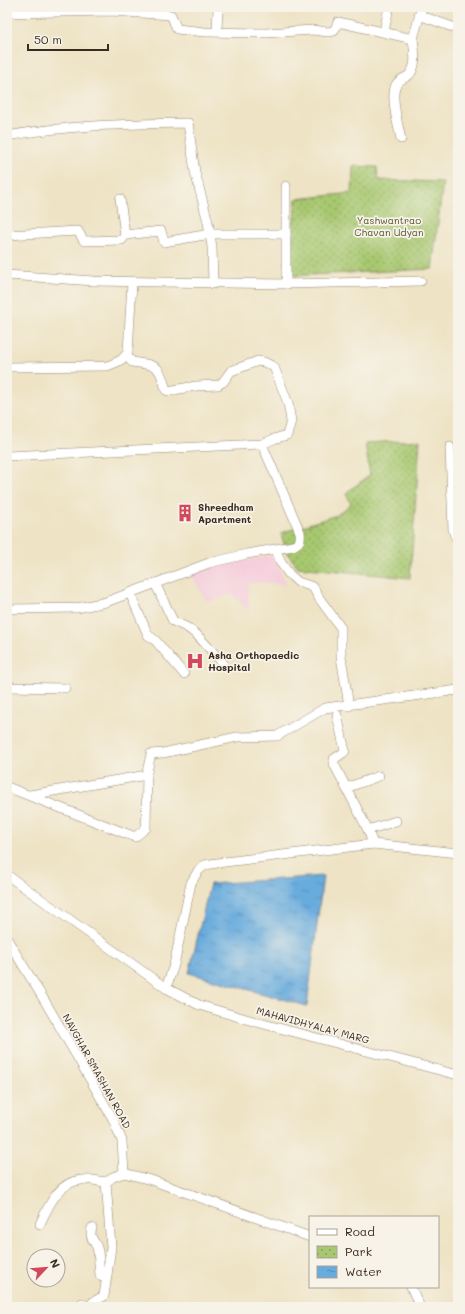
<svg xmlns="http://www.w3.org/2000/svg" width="465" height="1314" font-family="Mali,sans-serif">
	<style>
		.built { fill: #f5cfdc }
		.park { fill: url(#park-dots); stroke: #717947 }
		.water { fill: url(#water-ripples); stroke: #526a7e }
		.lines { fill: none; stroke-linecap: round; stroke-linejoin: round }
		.street-casing { stroke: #948672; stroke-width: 10 }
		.street { stroke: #fff; stroke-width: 9 }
		.labels { text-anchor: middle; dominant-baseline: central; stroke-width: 3.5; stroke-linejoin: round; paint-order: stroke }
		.park-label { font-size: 10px; fill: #565232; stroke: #f7f3e8 }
		.poi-label { font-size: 10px; font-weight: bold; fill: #3b2a1e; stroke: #f7f3e8; text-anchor: start }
		.street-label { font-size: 10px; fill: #3b2a1e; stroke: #f7f3e8 }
	</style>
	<defs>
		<pattern id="park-dots" width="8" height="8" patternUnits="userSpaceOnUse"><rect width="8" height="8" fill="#a7c870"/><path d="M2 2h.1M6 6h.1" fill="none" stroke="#89a35b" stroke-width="1.8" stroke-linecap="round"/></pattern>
		<pattern id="water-ripples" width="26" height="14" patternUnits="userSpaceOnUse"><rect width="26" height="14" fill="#68abdd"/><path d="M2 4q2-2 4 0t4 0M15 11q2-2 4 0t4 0" fill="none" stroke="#578bb3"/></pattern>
	</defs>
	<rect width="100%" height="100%" fill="#f7f3e8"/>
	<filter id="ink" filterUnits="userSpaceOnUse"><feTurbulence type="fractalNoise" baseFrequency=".025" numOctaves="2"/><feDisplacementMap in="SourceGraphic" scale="8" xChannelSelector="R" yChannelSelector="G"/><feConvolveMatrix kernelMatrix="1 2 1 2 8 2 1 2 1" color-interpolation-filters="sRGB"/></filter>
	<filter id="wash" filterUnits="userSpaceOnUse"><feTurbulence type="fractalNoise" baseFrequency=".012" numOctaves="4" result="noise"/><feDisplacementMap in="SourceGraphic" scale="16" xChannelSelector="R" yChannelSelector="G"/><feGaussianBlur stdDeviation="0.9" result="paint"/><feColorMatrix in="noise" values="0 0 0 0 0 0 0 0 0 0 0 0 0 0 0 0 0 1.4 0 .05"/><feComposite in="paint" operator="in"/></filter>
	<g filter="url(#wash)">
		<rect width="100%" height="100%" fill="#eee3c5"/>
		<polygon class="built" points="273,555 287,585 269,583 248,583 249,611 233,594 207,602 189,571"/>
		<g class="park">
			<polygon points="353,166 377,167 378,180 443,182 432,269 288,276 296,199 352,193"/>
			<polygon points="420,440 410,578 298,567 286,552 281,533 337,515 351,504 346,493 370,475 365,443"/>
		</g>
		<polygon class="water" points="323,876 307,1006 189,973 210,884"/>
	</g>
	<g filter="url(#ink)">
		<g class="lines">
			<g class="street-casing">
				<g id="street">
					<polyline points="7,13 111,11 171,15 177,29 205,32 266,33 313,30 328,32 334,31 338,22 413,39 422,7"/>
					<polyline points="419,15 458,29"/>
					<polyline points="217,31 218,7"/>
					<polyline points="384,32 389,7"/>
					<path d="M7,136C67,125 127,124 188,123L195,172L208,222L212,247L213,284"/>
					<path d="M401,139C398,125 391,100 395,87C397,80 404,79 409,75C418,66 414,50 413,39"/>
					<polyline points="120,199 125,235 161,231 164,242 210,234 286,234"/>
					<polyline points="7,235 78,231 84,241 122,240 125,235"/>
					<polyline points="7,275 94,281 286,284 286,186"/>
					<polyline points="286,284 421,281"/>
					<path d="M7,367L107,366C117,362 123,361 128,352L132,282"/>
					<polyline points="450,447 453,530 455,536 458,539"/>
					<path d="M7,456L262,444L274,439L287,435L291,421L288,403L274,367L264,362L258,361L231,371L223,382L218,385L196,386L168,391L166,390C159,363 157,366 132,362L126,355"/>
					<polyline points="276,550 281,563 289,574 298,582 313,587 319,598 341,628 341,657 349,706"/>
					<polyline points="155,583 173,621 188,628 197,635 223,663"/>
					<polyline points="130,593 148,635 155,640 184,674"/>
					<path d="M7,609L77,608L106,602L209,563L247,554L293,546C300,543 301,540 300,532L262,444"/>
					<polyline points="7,687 65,688"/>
					<polyline points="337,715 345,751 343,753 334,759 334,764 368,830 373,844"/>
					<polyline points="7,787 135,837 146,828 147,772 151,754 163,753 237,737 277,736 325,708 458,690"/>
					<polyline points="346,788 379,776"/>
					<polyline points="30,795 147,775"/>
					<polyline points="368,830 396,821"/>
					<polyline points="7,875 166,988 199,1005 256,1022 458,1075"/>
					<polyline points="7,939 46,1003 113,1119 122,1141 124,1173 151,1180 310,1237"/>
					<polyline points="166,988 174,965 191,883 198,871 205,865 217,863 373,844 458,853"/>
					<path d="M40,1224C48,1207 58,1182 81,1180C89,1179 98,1181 106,1182"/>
					<path d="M92,1228C88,1240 97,1241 98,1252C99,1259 99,1267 100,1275L102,1276H107"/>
					<polyline points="411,1287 420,1307"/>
					<polyline points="82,1307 82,1303"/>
					<polyline points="91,1307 93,1302 104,1296 111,1247 106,1182 113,1177 124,1173"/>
				</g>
			</g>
			<use href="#street" class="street"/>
		</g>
	</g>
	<defs>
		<g id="building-bare" transform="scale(1.38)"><path d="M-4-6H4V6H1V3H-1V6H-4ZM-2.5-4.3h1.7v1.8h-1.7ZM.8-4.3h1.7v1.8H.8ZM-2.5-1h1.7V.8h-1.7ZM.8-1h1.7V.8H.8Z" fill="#d1495b" stroke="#f7f3e8" stroke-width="2.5" paint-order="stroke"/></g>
		<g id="hospital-bare" transform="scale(1.38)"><path d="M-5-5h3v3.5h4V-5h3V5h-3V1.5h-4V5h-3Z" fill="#d1495b" stroke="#f7f3e8" stroke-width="2.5" paint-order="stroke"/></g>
	</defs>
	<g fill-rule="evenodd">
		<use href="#building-bare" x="185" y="513"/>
		<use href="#hospital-bare" x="195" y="661"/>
	</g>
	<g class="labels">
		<g class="park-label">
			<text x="389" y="220">Yashwantrao<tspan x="389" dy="12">Chavan Udyan</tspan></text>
		</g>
		<g class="poi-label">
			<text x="198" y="507">Shreedham<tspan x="198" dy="12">Apartment</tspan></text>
			<text x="208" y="655">Asha Orthopaedic<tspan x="208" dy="12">Hospital</tspan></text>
		</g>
		<g class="street-label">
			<text transform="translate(313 1025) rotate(15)">MAHAVIDHYALAY MARG</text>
			<text transform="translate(97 1071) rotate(61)">NAVGHAR SMASHAN ROAD</text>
		</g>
	</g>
	<rect width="465" height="1314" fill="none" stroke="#f7f3e8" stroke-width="24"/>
	<rect x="309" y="1216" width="130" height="72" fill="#f7f3e8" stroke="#aca397"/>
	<rect x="317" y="1229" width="20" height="6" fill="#ffffff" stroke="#aca397"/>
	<text x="345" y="1236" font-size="12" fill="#3b2a1e">Road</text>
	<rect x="317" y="1246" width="20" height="12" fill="url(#park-dots)" stroke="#aca397"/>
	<text x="345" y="1256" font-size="12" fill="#3b2a1e">Park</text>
	<rect x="317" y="1266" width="20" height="12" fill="url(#water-ripples)" stroke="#aca397"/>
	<text x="345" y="1276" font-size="12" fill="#3b2a1e">Water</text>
	<g transform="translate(46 1268) rotate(64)"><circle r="19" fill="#f7f3e8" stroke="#aca397"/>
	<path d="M0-3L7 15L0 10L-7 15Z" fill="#d1495b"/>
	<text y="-6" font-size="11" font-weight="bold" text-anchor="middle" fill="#3b2a1e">N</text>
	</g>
	<path d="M28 44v6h80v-6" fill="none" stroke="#3b2a1e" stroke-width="2"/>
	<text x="34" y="44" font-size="12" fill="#3b2a1e" stroke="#f7f3e8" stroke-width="3" paint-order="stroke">50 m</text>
</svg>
